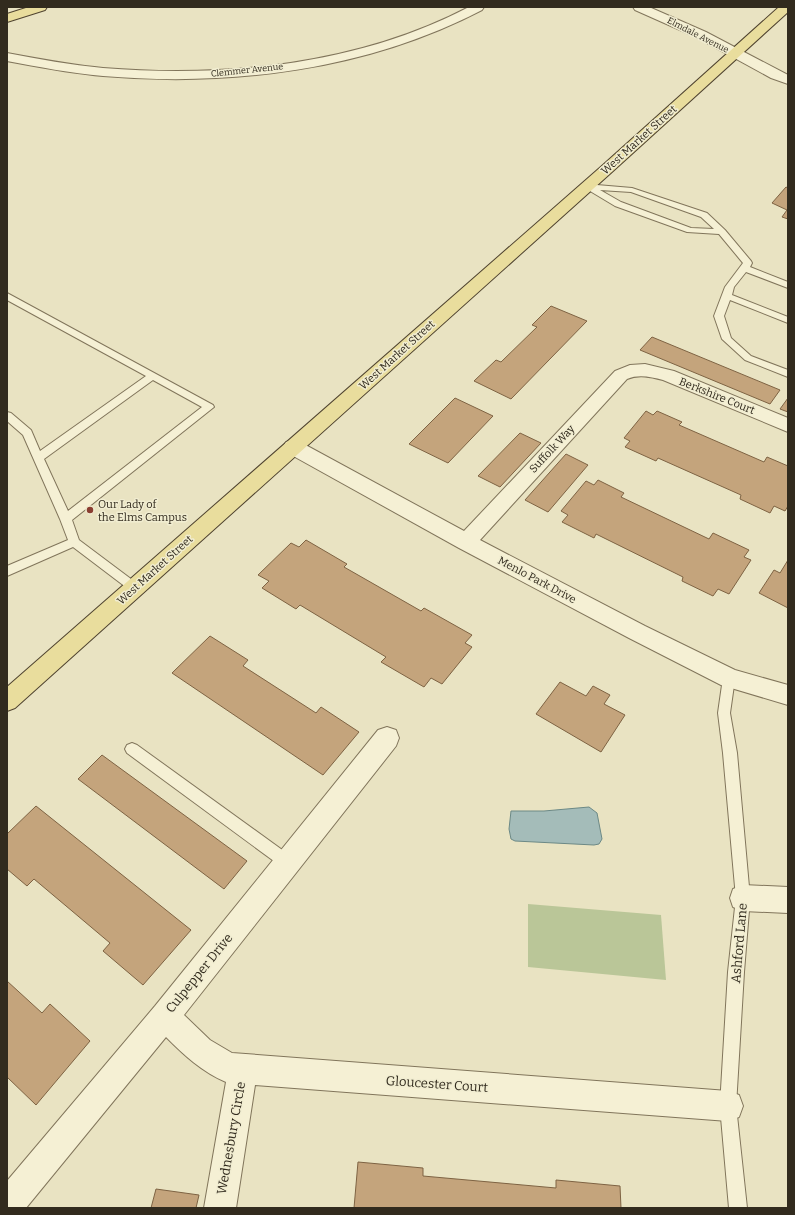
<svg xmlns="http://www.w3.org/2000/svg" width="795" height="1215" font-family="Bitter,serif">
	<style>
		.green { fill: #bac698 }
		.water { fill: #a4bcb9; stroke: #6c8986 }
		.building { fill: #c4a47c; stroke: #7e6343 }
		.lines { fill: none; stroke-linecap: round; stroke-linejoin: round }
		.lane-casing { stroke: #81755b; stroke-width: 2 }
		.street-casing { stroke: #81755b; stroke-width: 2 }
		.primary-casing { stroke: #4f432f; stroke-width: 2 }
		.lane { fill: #f5f0d4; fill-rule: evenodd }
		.street { fill: #f5f0d4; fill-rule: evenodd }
		.primary { fill: #e9dd9d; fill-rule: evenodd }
		.poi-dot { fill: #8a3e31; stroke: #f1edd1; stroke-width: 1.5 }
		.labels { text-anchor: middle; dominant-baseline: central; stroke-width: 3; stroke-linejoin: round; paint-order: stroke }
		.far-street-label { font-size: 9px; fill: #322b1e; stroke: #f1edd1 }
		.street-label { font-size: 11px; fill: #322b1e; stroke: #f1edd1 }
		.poi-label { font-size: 11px; fill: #322b1e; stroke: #f1edd1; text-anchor: start }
		.near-street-label { font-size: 13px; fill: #322b1e; stroke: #f1edd1 }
	</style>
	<rect width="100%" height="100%" fill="#e9e3c2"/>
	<polygon class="green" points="528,904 661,915 666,980 528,967"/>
	<polygon class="water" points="589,807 597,813 602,839 599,844 594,845 515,841 511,839 509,829 511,811 544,811"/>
	<g class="building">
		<polygon points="786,187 788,188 788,219 782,217 787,210 772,203"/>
		<polygon points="551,306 587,321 511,399 474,381 496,360 501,362 537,327 532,325"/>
		<polygon points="652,337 780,390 770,404 640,350"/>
		<polygon points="455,398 493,416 448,463 409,444"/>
		<polygon points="788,398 788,412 780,409"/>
		<polygon points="646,411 653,415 657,411 682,422 679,425 764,462 767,457 788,466 788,506 785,511 774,506 770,513 740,499 741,495 658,458 656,461 625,447 630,441 624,438"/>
		<polygon points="520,433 541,443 500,487 478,476"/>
		<polygon points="566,454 588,465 548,512 525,500"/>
		<polygon points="598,480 624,493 621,497 709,539 713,533 749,550 744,557 751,560 729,594 718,589 713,596 682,581 683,577 596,534 594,538 562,522 568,515 561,511 586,481 594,485"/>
		<polygon points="306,540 347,564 344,567 421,611 424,608 472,635 465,643 472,647 442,684 431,678 424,687 381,662 386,657 300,605 296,609 262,588 269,581 258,575 291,543 299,547"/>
		<polygon points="788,560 788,608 759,593 774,570 780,573"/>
		<polygon points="210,636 248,660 243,666 316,713 321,707 359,732 323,775 172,673"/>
		<polygon points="560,682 586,696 593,686 610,695 604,704 625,715 601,752 536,714"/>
		<polygon points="102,755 247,861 224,889 78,779"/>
		<polygon points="36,806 191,930 143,985 103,951 110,943 34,879 27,886 7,869 7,834"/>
		<polygon points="7,981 42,1013 50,1004 90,1041 36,1105 7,1077"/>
		<polygon points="358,1162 423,1168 423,1176 556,1188 556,1180 620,1186 621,1208 354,1208"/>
		<polygon points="156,1189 199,1195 196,1208 151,1208"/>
	</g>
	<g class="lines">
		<g class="lane-casing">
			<g id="lane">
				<path d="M585,184L632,188L707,213L725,230L751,261L752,263L750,267L788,282V288L746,272L734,287L732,295L788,317V323L730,300L724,316L731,338L751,356L788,370V377L745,360L722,339L714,316L725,287L743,263L719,234L687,232L615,206L585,188ZM600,190L631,192L701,217L714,229L691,228L621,202Z"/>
				<path d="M7,293L213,405L214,407L72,520L79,540L139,585L141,588L139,591L135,593L131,591L73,547L7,576V566L68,540L60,519L23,435L7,421V412L11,413L31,430L40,451L146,376L7,300ZM153,380L202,407L68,511L44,459Z"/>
				<polygon points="729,673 733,674 735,678 730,713 737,753 750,898 744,972 736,1106 747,1208 729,1208 720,1106 728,972 736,898 723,753 718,713 723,678 725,674"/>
				<polygon points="132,743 137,745 292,857 294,862 292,867 287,869 282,867 127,753 125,749 127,745"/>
			</g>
		</g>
		<g class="street-casing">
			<g id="street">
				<path d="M469,7H484L482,10C367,70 231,87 103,76C70,73 39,67 7,61V53C39,59 71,65 103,68C226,78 358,65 469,7Z"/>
				<polygon points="633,7 649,7 706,32 788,75 788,84 771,78 698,38 635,10"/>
				<path d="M645,364L674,371L788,418V432L663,380C651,377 639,374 627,379L480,540L645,626L735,670L788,685V705L721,685L629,638L459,548L286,452L283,447L286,442L293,440L300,442L464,531L615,371L630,365Z"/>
				<path d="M387,727L396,730L399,738L396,746L184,1015L210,1040L232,1053L728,1091L739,1095L743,1106L739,1117L728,1121L255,1085L236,1208H204L226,1082C202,1072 184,1055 166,1037L26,1208H7V1181L155,1006L378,730Z"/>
				<polygon points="743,885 788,887 788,913 743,911 733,907 730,898 733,889"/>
			</g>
		</g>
		<g class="primary-casing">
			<g id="primary">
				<polygon points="29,7 47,7 45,10 7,22 7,14"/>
				<polygon points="779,7 788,7 788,12 613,171 15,708 7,711 7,687 603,165"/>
			</g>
		</g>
		<use href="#lane" class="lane"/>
		<use href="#street" class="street"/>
		<use href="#primary" class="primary"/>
	</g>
	<circle class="poi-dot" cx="90" cy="510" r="4"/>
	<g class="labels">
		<g class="far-street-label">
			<text transform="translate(698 35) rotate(27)">Elmdale Avenue</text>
			<text transform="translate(247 70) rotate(-6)">Clemmer Avenue</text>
		</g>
		<g class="street-label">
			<text transform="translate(639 140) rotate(-42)">West Market Street</text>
			<text transform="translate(397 355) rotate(-42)">West Market Street</text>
			<text transform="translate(717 396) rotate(22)">Berkshire Court</text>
			<text transform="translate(552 449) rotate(-47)">Suffolk Way</text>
			<text transform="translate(155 570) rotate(-42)">West Market Street</text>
			<text transform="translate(537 580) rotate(28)">Menlo Park Drive</text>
		</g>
		<g class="poi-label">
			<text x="98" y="504">Our Lady of<tspan x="98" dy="13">the Elms Campus</tspan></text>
		</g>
		<g class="near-street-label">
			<text transform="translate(739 943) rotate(-85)">Ashford Lane</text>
			<text transform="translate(199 973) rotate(-51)">Culpepper Drive</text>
			<text transform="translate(437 1084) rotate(4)">Gloucester Court</text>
			<text transform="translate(231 1138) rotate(-80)">Wednesbury Circle</text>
		</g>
	</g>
	<rect width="795" height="1215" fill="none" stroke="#322b1e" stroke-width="16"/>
</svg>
